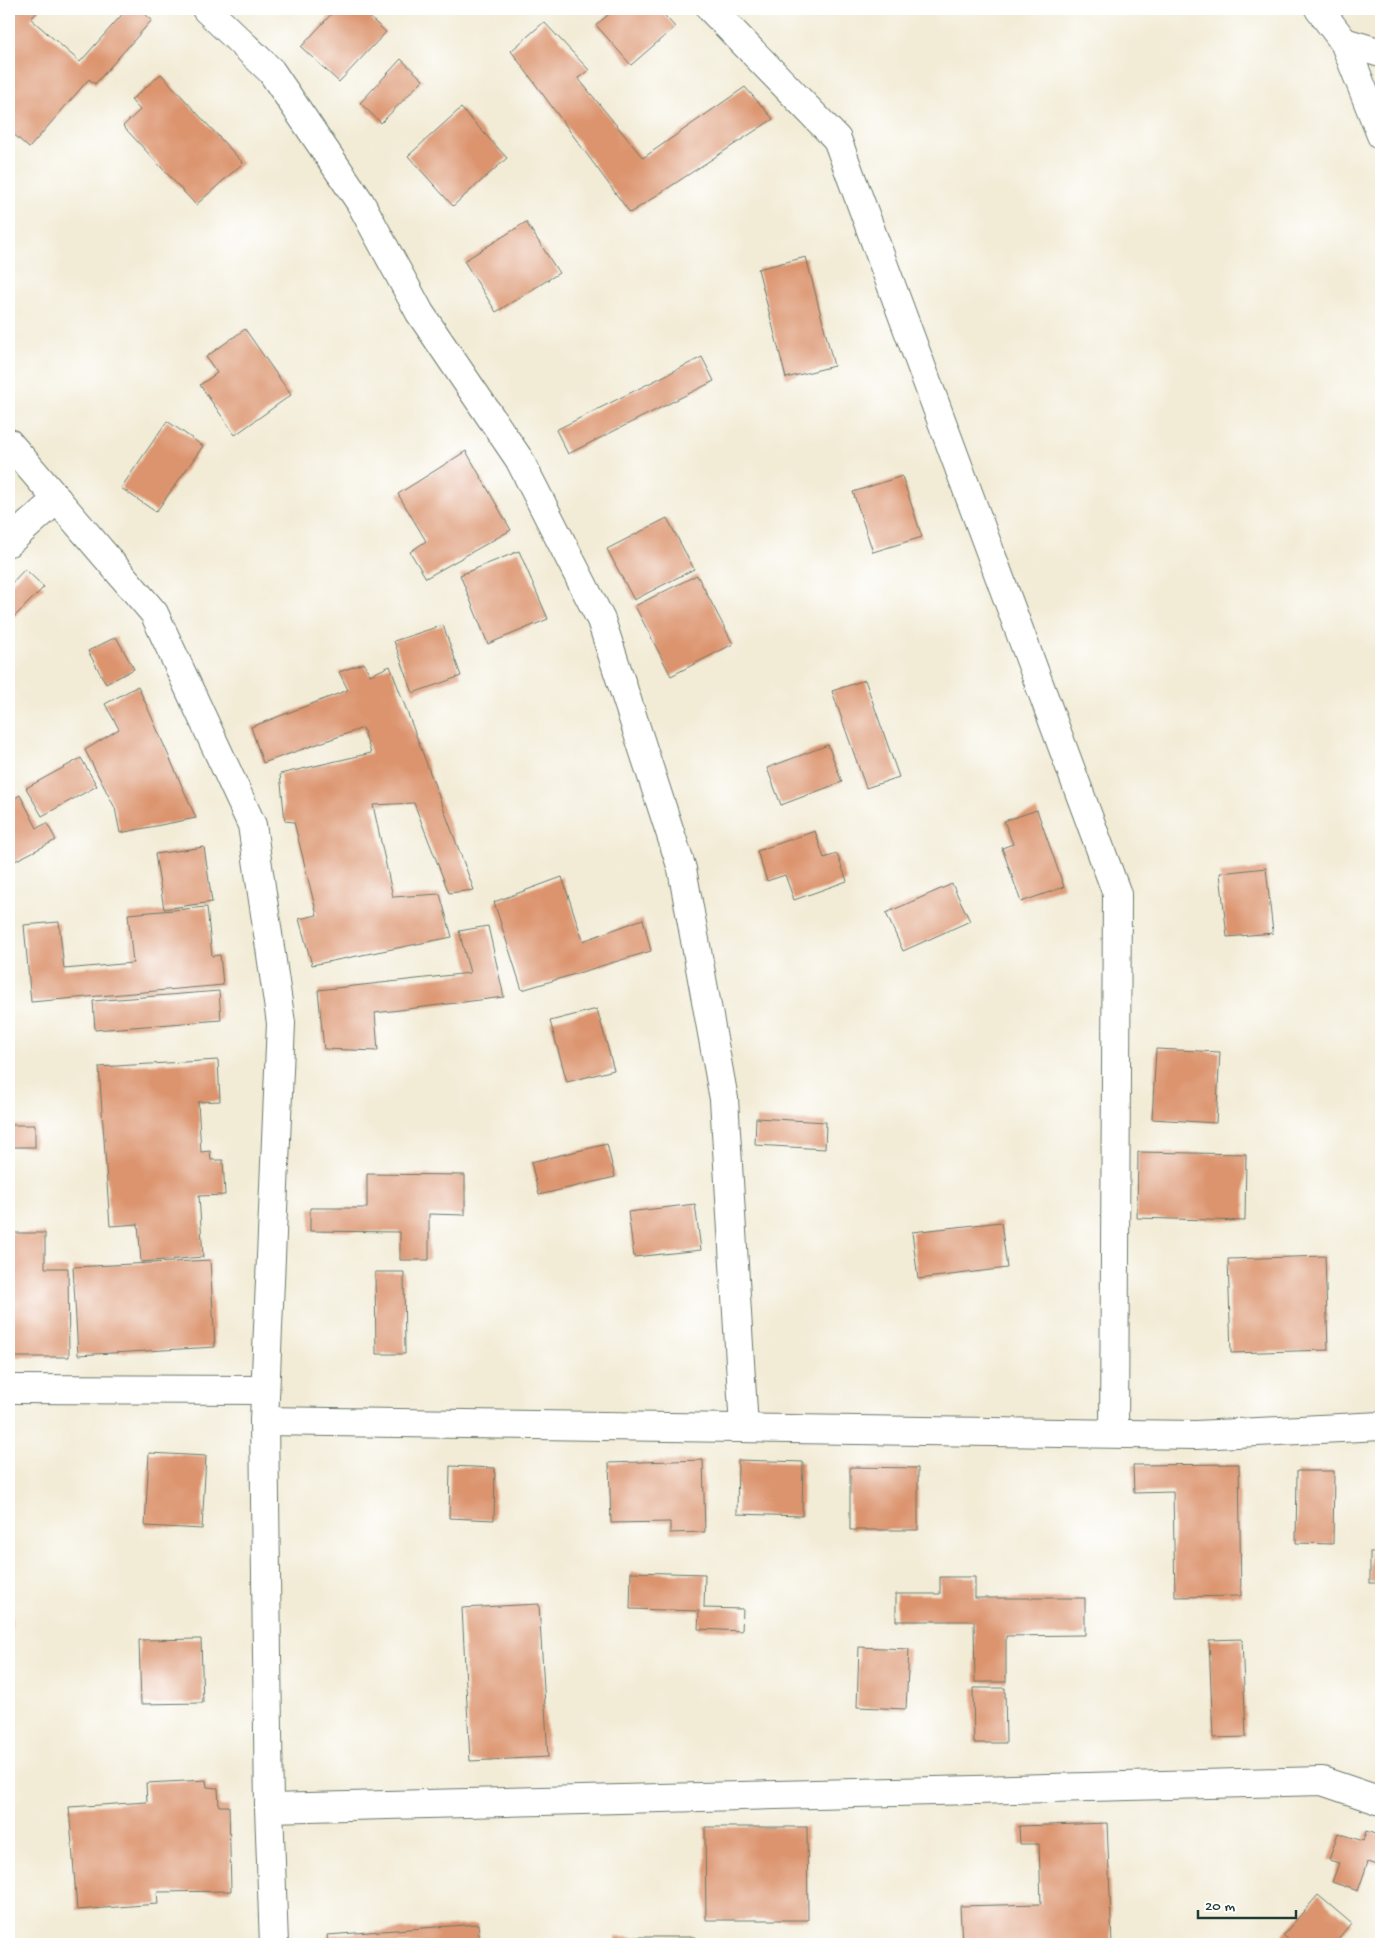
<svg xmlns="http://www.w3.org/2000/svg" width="1390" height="1953" font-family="'Gochi Hand',sans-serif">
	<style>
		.building { fill: #dc946e }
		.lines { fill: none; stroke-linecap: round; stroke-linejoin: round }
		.minor-casing { stroke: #697a6c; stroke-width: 30 }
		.minor { stroke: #fff; stroke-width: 28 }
	</style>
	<rect width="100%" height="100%" fill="#fff"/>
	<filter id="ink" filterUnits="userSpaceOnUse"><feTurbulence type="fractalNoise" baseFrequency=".02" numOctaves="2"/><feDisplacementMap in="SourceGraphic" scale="10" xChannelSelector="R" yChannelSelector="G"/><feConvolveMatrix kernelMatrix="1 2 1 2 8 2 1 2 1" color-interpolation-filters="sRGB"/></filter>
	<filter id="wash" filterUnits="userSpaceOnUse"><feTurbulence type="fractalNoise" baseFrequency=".0096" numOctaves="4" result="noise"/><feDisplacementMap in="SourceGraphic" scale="20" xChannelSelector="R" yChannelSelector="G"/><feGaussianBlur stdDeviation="1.12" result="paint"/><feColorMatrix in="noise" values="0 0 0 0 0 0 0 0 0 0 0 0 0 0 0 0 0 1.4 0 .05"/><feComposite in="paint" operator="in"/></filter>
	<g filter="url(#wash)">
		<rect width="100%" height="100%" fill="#f2ebd5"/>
		<g id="blocks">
			<g class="building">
				<polygon points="9,9 40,9 31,19 80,62 127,9 139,9 152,20 95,84 89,79 29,148 9,130"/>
				<polygon points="336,9 370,9 366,14 386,32 339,82 301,47"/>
				<polygon points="615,9 659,9 675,27 631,65 596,25"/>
				<polygon points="544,22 589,70 578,78 643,158 745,87 773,119 630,213 511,51"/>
				<polygon points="401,59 423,80 381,123 360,103"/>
				<polygon points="161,74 243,163 196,205 123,126 140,110 131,100"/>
				<polygon points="461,108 507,158 453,206 408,156"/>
				<polygon points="526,222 559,273 496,312 464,261"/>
				<polygon points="806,257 834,366 786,378 758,269"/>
				<polygon points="245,329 291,395 235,435 200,385 217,373 206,357"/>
				<polygon points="702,357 714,381 568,454 556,430"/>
				<polygon points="167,421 203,446 156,512 121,488"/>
				<polygon points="466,451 511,530 426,578 410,552 426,541 398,494"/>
				<polygon points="902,476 922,537 873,552 853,492"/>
				<polygon points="667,518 694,569 634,600 607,549"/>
				<polygon points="519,551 548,619 488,644 460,575"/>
				<polygon points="25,569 44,587 9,622 9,586"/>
				<polygon points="697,575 733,644 671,676 635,606"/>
				<polygon points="443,625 461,676 413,693 394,641"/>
				<polygon points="116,637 134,669 106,684 88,651"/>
				<polygon points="364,663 370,675 390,666 474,890 449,893 414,803 373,805 393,897 440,894 452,937 312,965 299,919 317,915 294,822 285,821 280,774 371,753 363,728 263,763 251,727 348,690 339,672"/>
				<polygon points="865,680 899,777 866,788 832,691"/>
				<polygon points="138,686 196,818 120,833 115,808 85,750 119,729 105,704"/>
				<polygon points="828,745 842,782 781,805 767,768"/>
				<polygon points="81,758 97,786 42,816 26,788"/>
				<polygon points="20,795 37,828 47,823 56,840 9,864 9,802"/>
				<polygon points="1037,810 1064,887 1021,902 1002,848 1013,844 1004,821"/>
				<polygon points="815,831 824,858 837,854 847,881 794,900 785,875 767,881 757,851"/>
				<polygon points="204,847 212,902 164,909 155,854"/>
				<polygon points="1266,868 1273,933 1227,937 1220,873"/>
				<polygon points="562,877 583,941 643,919 651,951 522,990 494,902"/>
				<polygon points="952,884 970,921 903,951 886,913"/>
				<polygon points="207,907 212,956 220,955 223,985 31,1002 24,925 59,922 64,969 133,963 128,914"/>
				<polygon points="488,926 504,997 375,1013 378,1051 324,1049 318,990 470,973 459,931"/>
				<polygon points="219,991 221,1020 95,1030 93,1001"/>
				<polygon points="597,1009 614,1070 567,1082 550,1021"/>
				<polygon points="1156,1049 1220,1052 1216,1123 1152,1119"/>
				<polygon points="218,1060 220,1101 198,1102 201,1152 210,1151 211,1160 223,1160 225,1195 199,1196 203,1257 141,1262 138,1224 110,1226 99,1067"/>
				<polygon points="756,1118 826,1122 825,1149 755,1145"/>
				<rect x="9" y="1125" width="26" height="22"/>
				<polygon points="607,1144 615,1177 539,1195 531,1162"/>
				<polygon points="1138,1152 1246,1154 1245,1221 1137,1218"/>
				<polygon points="367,1174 465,1175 465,1215 429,1214 429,1260 400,1260 400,1232 310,1231 310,1208 367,1208"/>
				<polygon points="695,1204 701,1250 634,1257 628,1212"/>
				<polygon points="1001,1222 1007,1268 918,1279 912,1232"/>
				<polygon points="9,1233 45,1233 45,1268 68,1268 69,1357 9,1357"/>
				<polygon points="1325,1256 1328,1350 1231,1353 1228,1259"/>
				<polygon points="210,1260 215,1347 78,1355 73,1267"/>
				<polygon points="375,1272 404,1272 405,1354 376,1354"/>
				<polygon points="149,1453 206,1456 202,1529 145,1526"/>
				<polygon points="703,1460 705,1532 670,1533 670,1522 611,1523 609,1463"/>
				<polygon points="738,1460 803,1462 802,1516 737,1514"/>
				<polygon points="1239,1464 1241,1596 1175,1597 1173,1492 1134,1493 1133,1465"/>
				<polygon points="450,1466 495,1468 494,1520 449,1518"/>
				<polygon points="850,1467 918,1468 918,1530 850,1530"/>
				<polygon points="1297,1471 1334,1471 1333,1544 1296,1543"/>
				<rect x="1370" y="1552" width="11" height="31"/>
				<polygon points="631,1572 705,1574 704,1608 743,1609 742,1631 698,1629 699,1611 630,1609"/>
				<polygon points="940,1577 975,1577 975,1598 1085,1598 1085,1635 1006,1636 1006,1682 975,1682 974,1621 896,1621 896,1594 940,1594"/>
				<polygon points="539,1604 548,1757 470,1761 462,1608"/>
				<polygon points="9,1606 12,1606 11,1640 9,1640"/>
				<polygon points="201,1639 203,1703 141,1704 139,1640"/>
				<polygon points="1242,1639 1246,1737 1213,1738 1209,1640"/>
				<polygon points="859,1647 909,1649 906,1709 857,1707"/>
				<polygon points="973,1688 1005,1688 1006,1743 974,1743"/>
				<polygon points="206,1780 207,1787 218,1788 219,1806 229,1806 231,1891 157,1892 158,1904 77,1910 69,1807 147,1802 146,1783"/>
				<polygon points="1107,1823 1112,1944 962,1944 960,1906 1041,1904 1039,1844 1020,1844 1019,1826"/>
				<polygon points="705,1827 807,1827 808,1920 706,1920"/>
				<polygon points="1366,1831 1381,1836 1381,1866 1368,1862 1358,1891 1332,1882 1339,1863 1329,1860 1338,1833 1363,1841"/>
				<polygon points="1318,1895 1351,1923 1334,1944 1293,1944 1283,1935"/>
				<polygon points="478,1924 480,1944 328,1944 327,1935"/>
				<rect x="615" y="1937" width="80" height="7"/>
			</g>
		</g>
	</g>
	<g filter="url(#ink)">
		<use href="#blocks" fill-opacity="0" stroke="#697a6c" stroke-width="1"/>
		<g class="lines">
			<g class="minor-casing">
				<g id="minor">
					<polyline points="206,9 271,71 360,202 420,313 519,459 601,620 682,869 724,1099 744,1428"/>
					<polyline points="711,9 837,139 1117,894 1114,1433"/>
					<polyline points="1319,9 1344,42 1381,135"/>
					<polyline points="1344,42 1381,53"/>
					<polyline points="9,443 154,613 252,825 281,1023 264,1421 269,1808 274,1944"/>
					<polyline points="9,542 57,499"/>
					<polyline points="9,1389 265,1390"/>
					<polyline points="264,1421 1195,1435 1381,1426"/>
					<polyline points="269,1808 1322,1781 1381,1801"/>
				</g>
			</g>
			<use href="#minor" class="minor"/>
		</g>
	</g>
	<rect width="1390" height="1953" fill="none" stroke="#fff" stroke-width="30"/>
	<path d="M1198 1910v8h98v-8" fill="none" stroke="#1f3d34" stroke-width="2.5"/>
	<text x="1205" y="1910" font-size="15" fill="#1f3d34" stroke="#ffffff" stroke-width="4" paint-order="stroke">20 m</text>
</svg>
